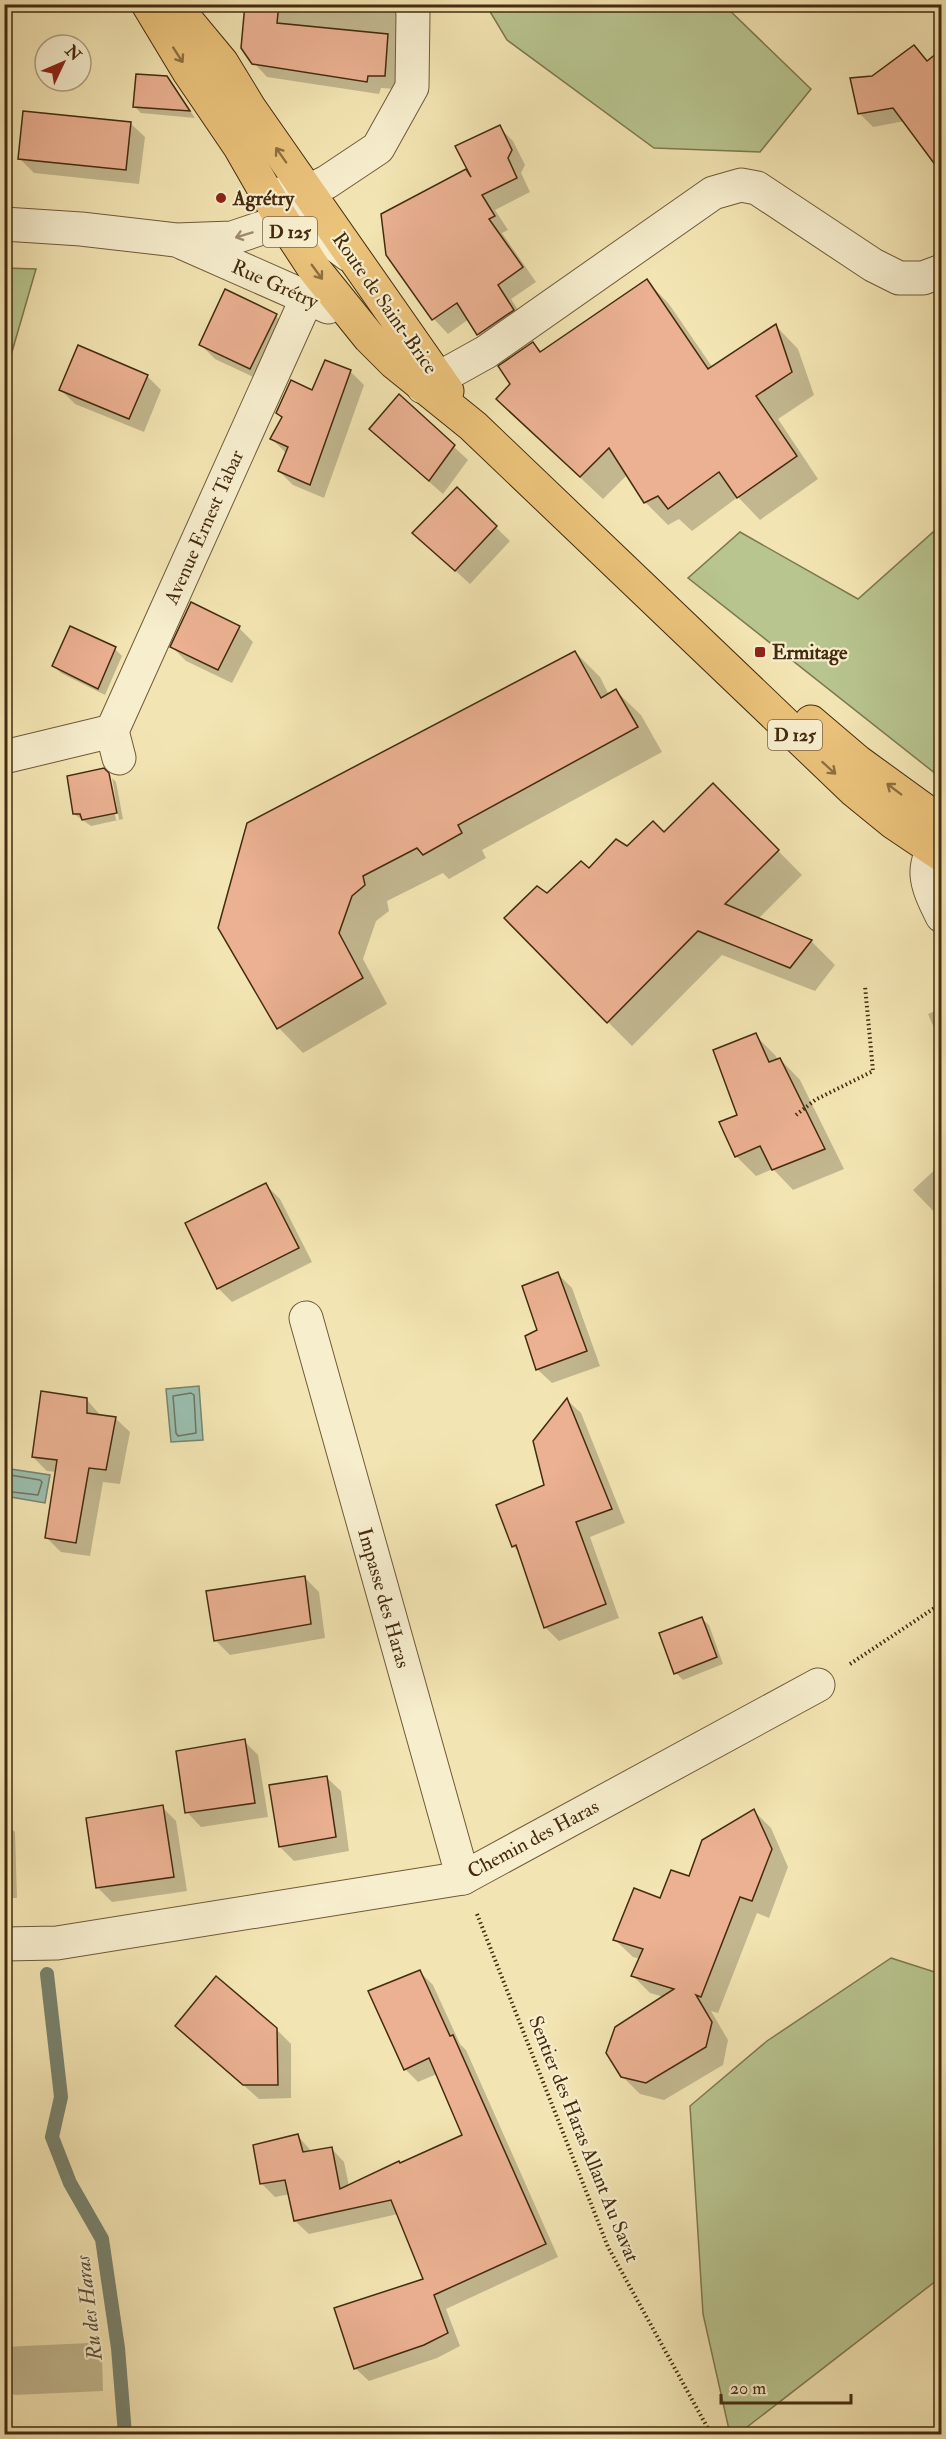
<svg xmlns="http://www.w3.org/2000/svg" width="946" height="2439" font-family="'IM FELL Double Pica',serif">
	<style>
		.green { fill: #b8c58f; stroke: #7e784e; stroke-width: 1.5 }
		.water { fill: #9bbfb0; stroke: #78846f; stroke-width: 1.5 }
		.shadow { fill: #0003 }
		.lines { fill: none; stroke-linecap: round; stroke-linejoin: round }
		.shore { stroke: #70755f; stroke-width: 1.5 }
		.stream { stroke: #78846f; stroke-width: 14 }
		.building { fill: #ebb192; stroke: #442b0e; stroke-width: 1.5 }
		.minor-casing { stroke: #705a37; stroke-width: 35 }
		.major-casing { stroke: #442b0e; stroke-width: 35 }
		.path { stroke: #442b0e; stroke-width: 4; stroke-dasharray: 1.5 3; stroke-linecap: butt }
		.minor { stroke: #f7eece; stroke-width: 33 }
		.major { stroke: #eac27a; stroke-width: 33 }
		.oneway { stroke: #8f6f3f }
		.oneway2 { stroke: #9e8c6e }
		.poi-dot { fill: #8f2418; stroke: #f7eece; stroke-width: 2 }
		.labels { text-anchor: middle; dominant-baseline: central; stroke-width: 4.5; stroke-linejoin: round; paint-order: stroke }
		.shield { fill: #f7eece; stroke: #7a6648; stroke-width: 1.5 }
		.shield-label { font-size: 18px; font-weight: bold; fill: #442b0e }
		.poi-label { font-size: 20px; font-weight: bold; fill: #442b0e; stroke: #f7eece; text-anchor: start }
		.street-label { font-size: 20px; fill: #442b0e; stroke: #f7eece }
		.water-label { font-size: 21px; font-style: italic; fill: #5a5036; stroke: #f7eece }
	</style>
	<rect width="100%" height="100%" fill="#f3e5b3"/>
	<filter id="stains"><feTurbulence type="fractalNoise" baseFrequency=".00333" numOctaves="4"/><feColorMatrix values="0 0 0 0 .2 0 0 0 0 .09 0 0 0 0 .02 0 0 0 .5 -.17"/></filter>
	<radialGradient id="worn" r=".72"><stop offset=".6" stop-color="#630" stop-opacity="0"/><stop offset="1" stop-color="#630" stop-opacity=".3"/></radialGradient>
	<g class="green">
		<polygon points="486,5 724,5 811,89 760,152 654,148 507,40"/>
		<polygon points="5,268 36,269 5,376 4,268"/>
		<polygon points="941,525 941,778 688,578 740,532 858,599"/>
		<polygon points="891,1958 941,1974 942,2102 936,2107 942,2114 941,2277 738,2434 730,2434 703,2314 690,2106 767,2041"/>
	</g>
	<g class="water">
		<polygon points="199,1386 203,1440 171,1442 166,1389"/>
		<polygon points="4,1468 50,1475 45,1503 5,1496"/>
	</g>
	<g class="shadow">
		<polygon points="247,4 395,4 401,44 397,89 381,88 379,94 267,77 254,63"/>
		<polygon points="914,47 929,62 905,121 873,127 859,113 872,77"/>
		<polygon points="166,78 173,85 195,118 141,113 134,106"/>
		<polygon points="130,123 145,137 139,184 34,173 20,159"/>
		<polygon points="499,127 513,141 525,165 521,173 530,192 495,210 508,230 502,233 536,282 511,299 527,324 492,349 478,334 469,319 448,334 434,319 388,255 466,170 472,176"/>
		<polygon points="647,281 669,304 713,368 776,326 798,349 814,395 778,419 818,479 760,520 738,497 692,531 679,519 668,525 645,502 628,474 603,499 521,422 512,384 533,344 542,352"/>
		<polygon points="276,316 290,330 264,382 215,359 201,345"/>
		<polygon points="350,371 364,385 324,498 293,485 279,471 287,454 272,439 313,392"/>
		<polygon points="147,376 161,390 144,432 75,404 61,390"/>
		<polygon points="942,377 942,388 936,383"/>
		<polygon points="399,396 468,460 443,494 385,443"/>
		<polygon points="457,490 510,541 470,584 414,533"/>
		<polygon points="239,628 253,642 232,683 186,661 172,647"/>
		<polygon points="115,649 122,656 105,695 61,673 54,666"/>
		<polygon points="575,652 600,677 609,695 616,691 641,715 662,752 482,850 486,858 449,879 443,873 387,901 389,911 376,921 363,959 387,1004 303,1053 279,1028 219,928"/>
		<polygon points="108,775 116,820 119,820 112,778 116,782 123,819 91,826 74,814"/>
		<polygon points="713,785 802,875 758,919 811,941 835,965 815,991 722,955 632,1046 608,1022 547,895 627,848 664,834"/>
		<polygon points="942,1008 942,1046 928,1014"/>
		<polygon points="755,1035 775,1055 778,1060 780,1059 800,1080 844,1169 793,1190 773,1169 756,1176 736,1156 739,1116"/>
		<polygon points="940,1165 942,1167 942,1220 913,1190"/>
		<polygon points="266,1185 280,1199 312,1262 232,1302 218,1288"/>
		<polygon points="558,1274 572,1288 600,1366 552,1383 537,1369"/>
		<polygon points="87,1400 101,1416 115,1418 130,1432 120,1484 103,1482 90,1556 61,1552 47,1538 57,1472 47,1471 33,1457"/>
		<polygon points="567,1400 581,1413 625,1523 590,1537 619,1618 559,1641 545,1627 520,1553 513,1546 545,1486"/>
		<polygon points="304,1577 319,1592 325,1638 230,1655 215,1640"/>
		<polygon points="702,1619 709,1625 723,1664 683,1680 676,1673"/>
		<polygon points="244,1741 258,1755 268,1817 201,1827 187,1812"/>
		<polygon points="326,1777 341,1791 349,1851 294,1861 280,1847"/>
		<polygon points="162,1807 176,1821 187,1891 112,1902 97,1887"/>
		<polygon points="754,1811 771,1828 788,1867 769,1918 757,1913 718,2013 711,2011 728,2040 723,2065 664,2100 640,2094 622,2076 664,1997 650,1993 633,1976 640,1959 633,1957 615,1940 690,1878"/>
		<polygon points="4,1822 15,1832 17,1898 4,1898"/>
		<polygon points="419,1971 433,1985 460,2044 466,2050 558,2257 446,2309 460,2346 437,2358 369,2381 355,2368 425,2280 398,2214 309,2234 295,2221 290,2194 275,2197 261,2183 298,2136 312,2152 331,2148 344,2162 349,2186 464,2136 437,2074 418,2082 405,2069"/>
		<polygon points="177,2026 276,2029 291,2044 291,2098 259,2099"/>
		<polygon points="89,2343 102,2356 103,2391 14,2395 4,2385 4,2347"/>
	</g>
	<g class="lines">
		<g class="shore">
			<polygon points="191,1393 194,1395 196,1433 178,1436 176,1433 173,1396"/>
			<polyline points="4,1474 40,1480 42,1482 38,1495 4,1491"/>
		</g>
		<polyline class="stream" points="47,1974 61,2097 52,2137 70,2183 102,2239 118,2348 125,2434"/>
	</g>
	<g class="building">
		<polygon points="245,4 279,4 277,23 388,34 385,76 368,76 367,82 252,64 241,48"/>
		<polygon points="914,45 927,61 942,49 942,174 893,108 858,114 850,78 872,76"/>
		<polygon points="136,74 167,76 190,111 133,107"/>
		<polygon points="23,111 131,122 126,170 18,159"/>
		<polygon points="500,125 512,150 508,158 517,178 482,195 495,216 489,219 523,267 498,285 514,310 477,335 457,303 432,320 386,255 381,214 466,169 471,177 455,146"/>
		<polygon points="647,279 708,369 776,324 792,372 756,396 797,456 737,498 719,472 668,509 658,496 644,503 609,448 580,477 496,399 510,384 498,366 533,342 540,352"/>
		<polygon points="225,289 277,314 250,369 199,345"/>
		<polygon points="78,345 148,375 129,419 59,390"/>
		<polygon points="325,360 351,370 310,485 278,471 288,447 270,439 282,417 276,413 291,380 312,390"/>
		<polygon points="399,394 455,445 429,481 369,429"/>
		<polygon points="457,487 497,526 455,571 412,533"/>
		<polygon points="191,602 240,626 218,670 170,647"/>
		<polygon points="70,626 116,647 98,689 52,666"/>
		<polygon points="575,651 601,698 616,689 638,727 458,825 462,833 423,855 417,848 363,876 365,885 352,896 339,933 363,978 277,1029 218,928 247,823"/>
		<polygon points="104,768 109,773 117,813 82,820 80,814 73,814 67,776"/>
		<polygon points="713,783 779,850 725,904 812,940 790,968 698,931 607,1023 504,918 537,886 547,893 581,861 589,868 616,839 627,846 653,821 664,832"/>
		<polygon points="756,1033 769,1062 780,1058 825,1149 772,1170 760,1146 735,1157 719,1122 737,1115 713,1050"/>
		<polygon points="266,1183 299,1248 217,1289 185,1223"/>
		<polygon points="558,1272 587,1351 536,1370 525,1336 537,1330 522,1286"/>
		<polygon points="41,1391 87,1398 87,1413 116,1417 106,1470 89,1468 76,1543 45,1538 57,1460 32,1457"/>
		<polygon points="567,1398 612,1509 576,1522 606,1604 544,1628 516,1545 512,1547 496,1505 544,1485 533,1441"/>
		<polygon points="305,1576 311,1624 214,1641 206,1591"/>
		<polygon points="702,1617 717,1657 674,1674 659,1633"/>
		<polygon points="245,1739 255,1803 185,1813 176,1751"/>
		<polygon points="327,1776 336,1837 279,1847 269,1785"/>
		<polygon points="163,1805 174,1877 96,1888 86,1818"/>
		<polygon points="754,1809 772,1849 752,1901 740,1897 701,1997 696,1995 712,2022 706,2047 646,2083 621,2077 606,2053 615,2027 674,1989 631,1976 643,1949 613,1940 634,1888 660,1898 671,1870 689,1876 702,1840"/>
		<polygon points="420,1970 450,2036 453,2035 546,2244 434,2295 448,2333 424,2345 354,2369 334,2308 423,2279 391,2200 294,2221 285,2180 260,2184 253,2145 298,2134 303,2152 332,2147 340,2189 399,2161 400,2163 462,2135 429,2058 404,2070 368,1991"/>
		<polygon points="216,1976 277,2028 278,2085 243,2085 175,2026"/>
	</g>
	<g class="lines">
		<g class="minor-casing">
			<g id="minor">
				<polyline points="268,195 307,192 327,182 378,148 412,87 413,13 411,4"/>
				<polyline points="4,224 81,229 176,240 232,238 283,221 293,221 316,231 349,255"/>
				<polyline points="183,243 328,307"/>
				<polyline points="423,387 486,352 713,193 741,185 757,188 873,265 899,278 923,278 942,271"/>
				<polyline points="4,757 112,731"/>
				<polyline points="119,758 112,731 307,298"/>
				<path d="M942,835C919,867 925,882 942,916"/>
				<polyline points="306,1318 463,1878"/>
				<polyline points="4,1944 57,1943 463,1878 818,1685"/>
			</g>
		</g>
		<g class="major-casing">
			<g id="major">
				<polyline points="148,4 189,72 240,147 279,215 315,270 369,337 395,363 473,426 855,791 893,822 942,855"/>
				<polyline points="173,4 222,63 250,109 447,391"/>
				<polyline points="811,722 858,762 942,823"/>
			</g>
		</g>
		<g class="path">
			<polyline points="796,1115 815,1100 873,1071 865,986"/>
			<polyline points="850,1664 942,1603"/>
			<polyline points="477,1914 608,2247 711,2434"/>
		</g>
		<use href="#minor" class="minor"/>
		<use href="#major" class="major"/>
	</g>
	<defs><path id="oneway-shaft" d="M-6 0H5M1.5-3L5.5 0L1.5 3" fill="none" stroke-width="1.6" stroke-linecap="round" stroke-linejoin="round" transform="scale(1.5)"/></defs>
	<g class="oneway">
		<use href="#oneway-shaft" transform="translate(178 55) rotate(57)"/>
		<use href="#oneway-shaft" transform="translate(281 155) rotate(-125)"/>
		<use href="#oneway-shaft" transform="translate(317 272) rotate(54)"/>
		<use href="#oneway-shaft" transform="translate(829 768) rotate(42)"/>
		<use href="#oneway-shaft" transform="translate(894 789) rotate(-143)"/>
	</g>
	<use class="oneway2" href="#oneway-shaft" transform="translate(244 235) rotate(163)"/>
	<g class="poi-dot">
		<circle cx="221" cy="198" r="6"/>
		<rect x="754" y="646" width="12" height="12" rx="3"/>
	</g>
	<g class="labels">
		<g class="shield">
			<rect x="263" y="217" width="54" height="30" rx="4.5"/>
			<rect x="768" y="720" width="54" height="30" rx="4.5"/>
		</g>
		<g class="shield-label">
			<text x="290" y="232">D 125</text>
			<text x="795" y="735">D 125</text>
		</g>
		<g class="poi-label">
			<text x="233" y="198">Agrétry</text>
			<text x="772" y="652">Ermitage</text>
		</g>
		<g class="street-label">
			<text transform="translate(275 284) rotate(24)">Rue Grétry</text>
			<text transform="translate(385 303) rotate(55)">Route de Saint-Brice</text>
			<text transform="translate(204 527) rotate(-66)">Avenue Ernest Tabar</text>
			<text transform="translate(384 1598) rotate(74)">Impasse des Haras</text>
			<text transform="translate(533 1839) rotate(-28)">Chemin des Haras</text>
			<text transform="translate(584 2139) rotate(68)">Sentier des Haras Allant Au Savat</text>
		</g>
		<g class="water-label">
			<text transform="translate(89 2308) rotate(-97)">Ru des Haras</text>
		</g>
	</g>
	<rect width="946" height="2439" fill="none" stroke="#f3e5b3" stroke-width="24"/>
	<rect x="6" y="6" width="934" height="2427" fill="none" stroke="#442b0e" stroke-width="3"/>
	<rect x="12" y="12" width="922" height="2415" fill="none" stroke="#442b0e" stroke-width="1.5"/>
	<g transform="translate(63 63) rotate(46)"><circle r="28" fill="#f7eece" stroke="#afa081" stroke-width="1.5"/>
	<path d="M0-4.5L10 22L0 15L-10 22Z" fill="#8f2418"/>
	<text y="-9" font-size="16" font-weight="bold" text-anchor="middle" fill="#442b0e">N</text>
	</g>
	<path d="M721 2394v9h130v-9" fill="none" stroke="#442b0e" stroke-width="3"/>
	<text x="730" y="2394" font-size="18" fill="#442b0e" stroke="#f7eece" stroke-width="4.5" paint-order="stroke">20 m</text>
	<rect width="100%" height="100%" filter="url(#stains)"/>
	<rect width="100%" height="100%" fill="url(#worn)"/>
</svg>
